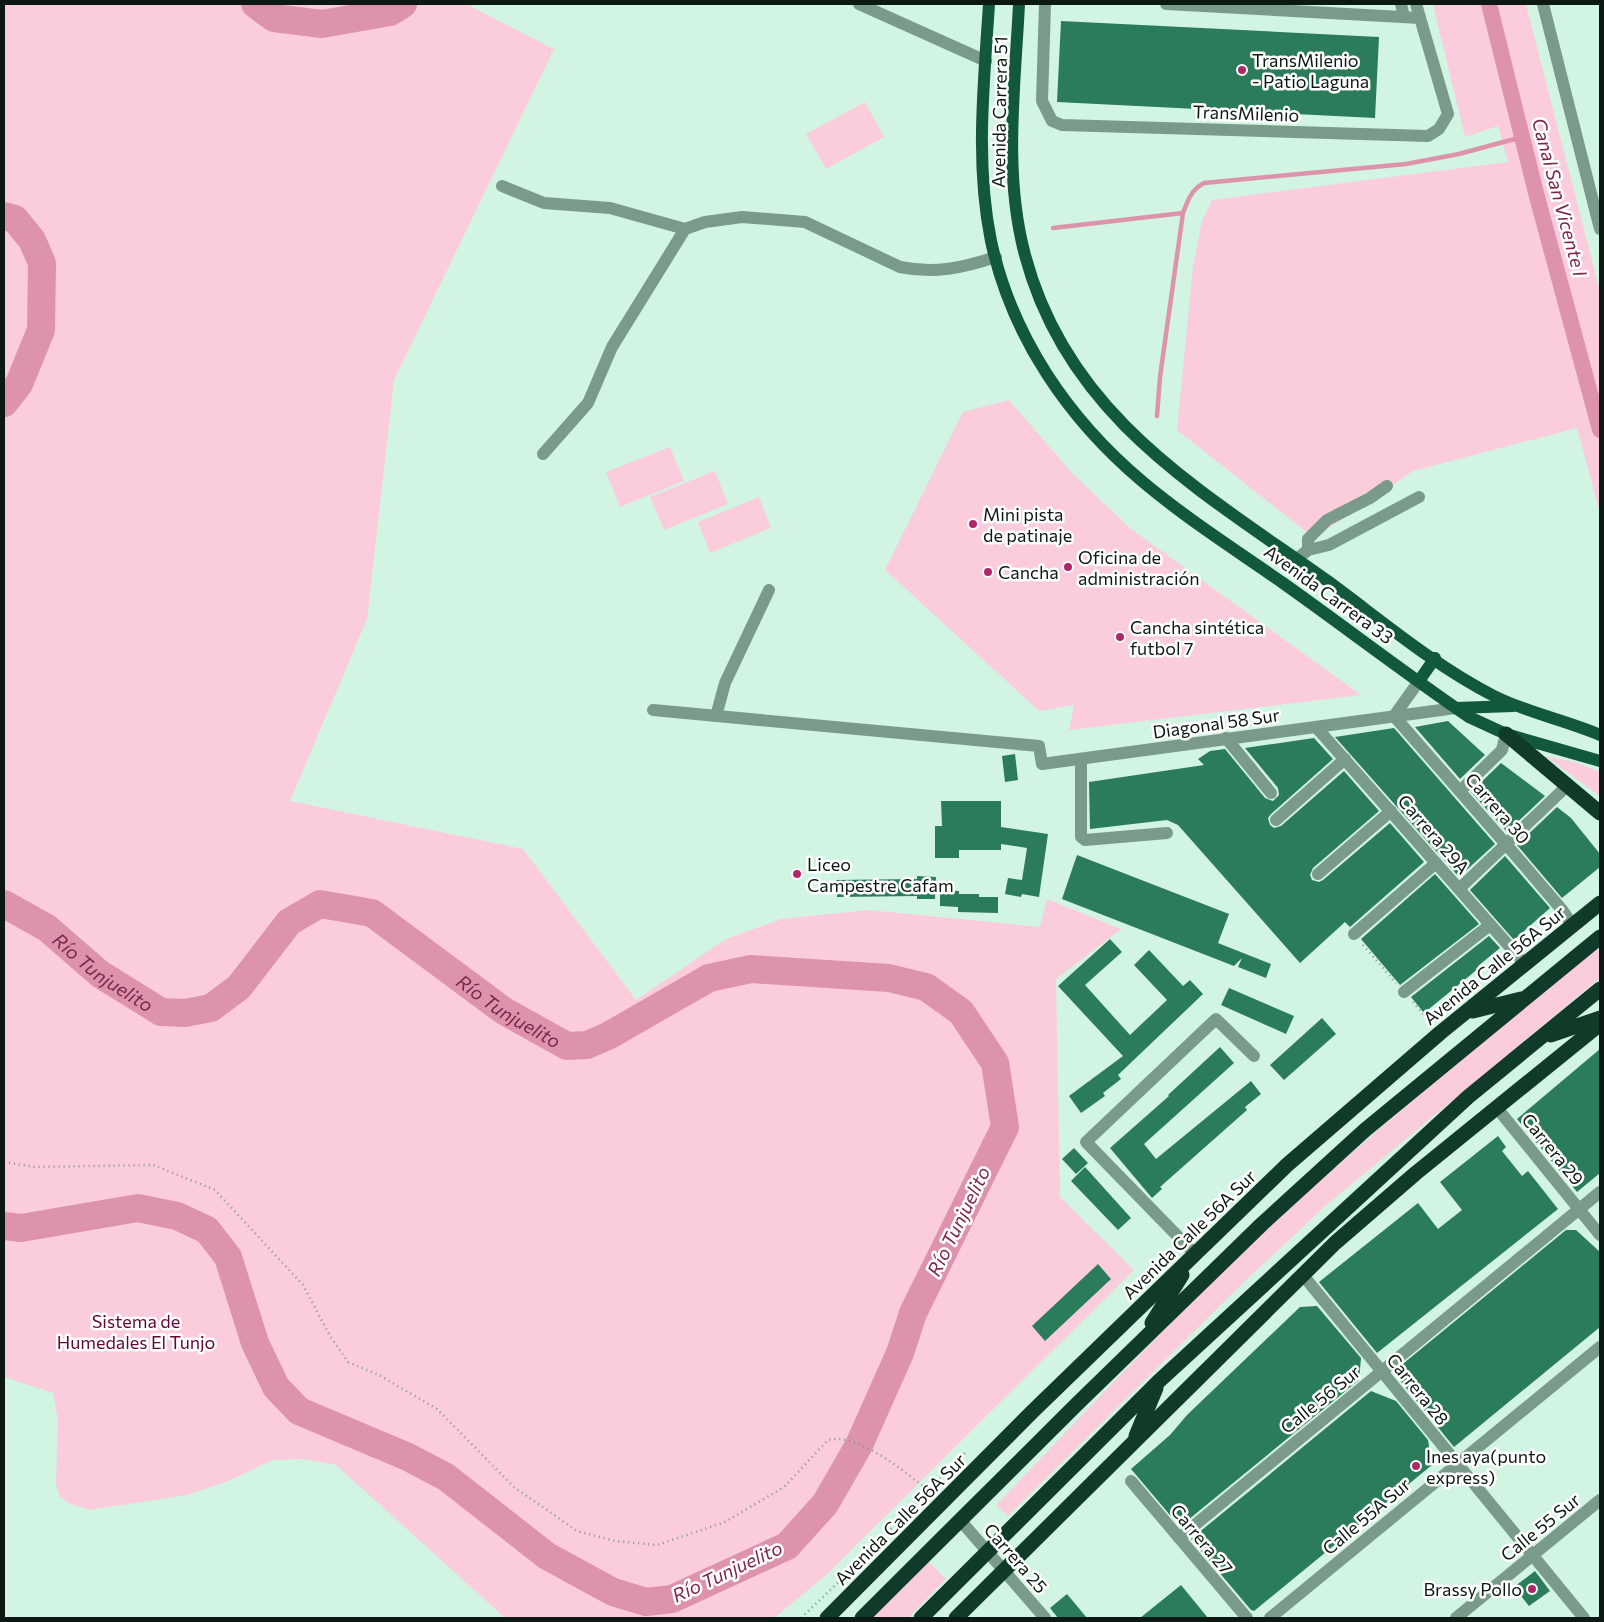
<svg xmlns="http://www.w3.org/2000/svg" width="1604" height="1622" font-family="Commissioner,sans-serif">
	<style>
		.green { fill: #fbcddc }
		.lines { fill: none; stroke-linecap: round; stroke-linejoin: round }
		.stream { stroke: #de93ad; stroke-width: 4.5 }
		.canal { stroke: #de93ad; stroke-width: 16 }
		.river { stroke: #de93ad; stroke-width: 28 }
		.building { fill: #2b7c5a }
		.path { stroke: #7f988c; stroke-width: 2.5; stroke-dasharray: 1 4; stroke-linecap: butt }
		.minor { stroke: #7b9b8a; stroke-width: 12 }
		.major { stroke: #12583d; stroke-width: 12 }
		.highway { stroke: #103b29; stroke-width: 15 }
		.poi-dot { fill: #b02768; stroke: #fff; stroke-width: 2 }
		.labels { text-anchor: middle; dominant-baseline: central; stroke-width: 5; stroke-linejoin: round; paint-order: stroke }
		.poi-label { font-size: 18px; fill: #0c1913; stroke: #fff; text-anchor: start }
		.street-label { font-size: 18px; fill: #0c1913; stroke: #fff }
		.park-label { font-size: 18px; fill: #620736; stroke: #fff }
		.water-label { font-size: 19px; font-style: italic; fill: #7d254c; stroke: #fff }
	</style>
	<rect width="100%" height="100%" fill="#d2f4e2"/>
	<g class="green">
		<polygon points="4,4 472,4 470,6 554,49 394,380 367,619 290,801 523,849 636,1000 726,939 781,919 868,910 1040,927 1047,899 1121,929 1056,979 1060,1197 1134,1270 825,1576 774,1618 505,1618 336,1465 304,1459 273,1460 228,1481 187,1495 89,1510 70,1504 60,1497 56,1484 58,1420 53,1393 4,1377"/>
		<polygon points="1433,4 1526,4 1600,292 1600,513 1577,428 1413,471 1314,538 1177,430 1193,266 1202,221 1212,200 1508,162 1498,126 1465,137"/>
		<polygon points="865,102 884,137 826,169 806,134"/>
		<polygon points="1009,400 1072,473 1131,529 1361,695 1069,730 1074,705 1039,711 885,570 963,412"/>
		<polygon points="670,447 684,481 620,507 606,472"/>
		<polygon points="715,471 728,504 664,530 650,497"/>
		<polygon points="759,497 771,528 710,553 698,522"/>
		<polygon points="1545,756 1575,762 1600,772 1600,796"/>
		<path d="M1600,946V978L1324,1207L1244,1282L1008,1516L996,1505C1083,1415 1168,1322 1260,1236C1368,1134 1485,1040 1600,946Z"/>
		<polygon points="929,1562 946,1579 908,1618 872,1618"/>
	</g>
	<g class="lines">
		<g class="stream">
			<polyline points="1053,228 1183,213"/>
			<path d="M1157,416L1160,377L1183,213C1188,200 1191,190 1204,183L1406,164L1459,154L1522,137"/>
		</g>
		<polyline class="canal" points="1489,4 1536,193 1600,430"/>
		<g class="river">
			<polyline points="255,4 274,18 322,24 390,12 403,4"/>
			<polyline points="4,216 15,219 32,240 42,263 41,330 19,384 4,403"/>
			<path id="s1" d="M4,904L47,928L100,974L161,1012L185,1013L211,1008L239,987L289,922L320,904L372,913L504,1011L567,1046L587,1045L608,1036L709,978L751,969L889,978L926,987L961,1012L995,1063L1005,1127L913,1313L900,1353L859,1445L825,1504L787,1546L672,1599L646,1602L613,1592L547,1556L446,1477L408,1457L299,1411L276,1387L255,1343L228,1257L207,1230L177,1216L138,1208L21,1228L4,1226"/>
		</g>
	</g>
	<g class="building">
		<polygon points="1061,21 1379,37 1375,118 1057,102"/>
		<polygon points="1448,721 1485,755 1460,779 1415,727"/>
		<polygon points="1394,728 1495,844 1459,877 1335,737"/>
		<polygon points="1314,738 1333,759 1271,814 1268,818 1270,825 1274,828 1281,826 1344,771 1379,811 1313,868 1310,875 1312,880 1319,882 1323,880 1390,823 1424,862 1350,927 1345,922 1300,963 1178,825 1167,820 1090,829 1089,782 1204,765 1198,759 1210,751 1225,749 1265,798 1273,801 1279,795 1278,788 1245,748"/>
		<polygon points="1015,754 1018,780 1005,782 1002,756"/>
		<polygon points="1501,763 1545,796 1507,832 1471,792"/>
		<polygon points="941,801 1001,801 1001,827 1048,834 1039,897 1022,894 1021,897 1005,894 1008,878 1022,880 1027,848 1001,844 1001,850 959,850 959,858 935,858 935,826 942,826"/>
		<polygon points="1557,807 1571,818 1600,854 1600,867 1562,898 1517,845"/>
		<polygon points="1077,855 1229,914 1218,943 1271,964 1266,978 1238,967 1242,958 1234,966 1062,899"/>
		<polygon points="1505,856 1550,908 1514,940 1470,890"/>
		<polygon points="1435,874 1479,924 1400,985 1361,939"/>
		<polygon points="917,876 936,877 935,899 917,899 917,896 837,897 836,880 917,879"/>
		<polygon points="940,890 959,891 959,894 979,894 979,897 998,897 998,913 958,912 958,907 940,906"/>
		<polygon points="1489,936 1500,948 1478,966 1479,968 1424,1013 1411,997"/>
		<polygon points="1110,939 1122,952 1085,985 1130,1035 1167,1000 1134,965 1149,950 1183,986 1190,980 1203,994 1118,1075 1121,1079 1103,1093 1105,1096 1081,1113 1069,1096 1123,1056 1058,986"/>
		<polygon points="1229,988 1294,1016 1286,1034 1221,1005"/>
		<polygon points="1322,1018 1336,1034 1284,1080 1270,1065"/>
		<polygon points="1220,1047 1234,1063 1144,1144 1156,1159 1251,1081 1261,1094 1245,1107 1247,1110 1160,1187 1162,1189 1152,1198 1110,1148 1169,1096 1168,1095"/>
		<polygon points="1600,1049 1600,1173 1577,1192 1517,1119"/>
		<polygon points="1498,1136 1506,1147 1502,1151 1522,1176 1528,1171 1558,1209 1377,1353 1319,1282 1418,1203 1438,1229 1462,1210 1440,1182"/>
		<polygon points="1074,1148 1088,1163 1076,1174 1062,1159"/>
		<polygon points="1085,1167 1131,1218 1118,1230 1071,1181"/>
		<polygon points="1566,1230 1576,1230 1600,1252 1600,1327 1454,1447 1393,1372"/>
		<polygon points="1098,1264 1111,1279 1045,1341 1032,1326"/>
		<polygon points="1317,1306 1361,1358 1359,1380 1188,1520 1175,1521 1131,1469 1170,1435 1187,1415 1300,1307"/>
		<polygon points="1371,1391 1396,1401 1428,1440 1432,1465 1254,1611 1251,1610 1191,1539"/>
		<polygon points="1535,1571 1550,1591 1529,1606 1514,1587"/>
		<polygon points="1181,1585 1208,1618 1140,1618"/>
		<polygon points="1067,1594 1087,1618 1058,1618 1050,1608"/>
	</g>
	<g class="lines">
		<g class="path">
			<polyline points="1363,945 1396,983"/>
			<polyline points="1413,1002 1430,1022"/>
			<path d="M4,1162L35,1167L153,1165L215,1190L303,1285L330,1336L348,1362L379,1375L437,1409L514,1487L577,1531L615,1541L657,1545L725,1522L784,1487L828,1440C859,1432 907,1474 931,1492"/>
			<polyline points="849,1572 966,1452"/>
			<polyline points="801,1618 845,1576"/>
		</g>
		<g class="minor">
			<polyline points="859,4 986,61"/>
			<polyline points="1045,4 1042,101 1052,121 1062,125 1428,136 1439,129 1448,114 1416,4"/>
			<polyline points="1166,4 1420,18"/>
			<polyline points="1401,4 1404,17"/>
			<polyline points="1543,4 1600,229"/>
			<polyline points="502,186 544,203 610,208 685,229"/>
			<path d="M543,454L588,403L612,347L685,229L705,222L742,217L805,222L900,267C935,274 962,268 996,257"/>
			<polyline points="1308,550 1308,539 1327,520 1370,498 1387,486"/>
			<polyline points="1297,559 1308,550 1329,545 1419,497"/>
			<polyline points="1419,681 1394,716 1505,843 1563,911 1573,926"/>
			<polyline points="653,710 1039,746 1042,764 1456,708"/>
			<polyline points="716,716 725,683 769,590"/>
			<polyline points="1316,727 1525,964"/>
			<polyline points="1226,738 1271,793"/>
			<polyline points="1081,759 1081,837 1085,840 1167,833"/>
			<polyline points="1460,791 1502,750 1506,734"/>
			<polyline points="1276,820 1345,759"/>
			<polyline points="1318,874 1391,811"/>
			<polyline points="1459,889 1568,785"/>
			<polyline points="1354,934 1436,863"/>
			<polyline points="1404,992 1490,925"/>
			<polyline points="1497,1108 1600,1235"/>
			<polyline points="1195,1254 1086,1142 1216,1019 1254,1056"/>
			<polyline points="1302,1274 1584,1618"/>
			<polyline points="1131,1481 1247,1618"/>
			<polyline points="960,1520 1045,1618"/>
			<polyline points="1179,1538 1600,1192"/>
			<polyline points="1270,1618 1600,1347"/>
			<polyline points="1456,1618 1600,1500"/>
		</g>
		<g class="major">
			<path d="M989,4C984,83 975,162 991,241C1012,337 1068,419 1143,482C1187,519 1236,550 1283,583C1345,627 1406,674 1469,717L1506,734L1600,761"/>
			<path d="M1019,4C1015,87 1003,173 1025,255C1068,418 1202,491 1329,582C1382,621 1435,666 1494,696C1528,713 1565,720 1600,735"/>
			<polyline points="1419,681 1435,658"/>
			<polyline points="1456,708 1513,706"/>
		</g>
		<g class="highway">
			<polyline points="1506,734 1600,813"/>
			<polyline points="1473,1011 1521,999"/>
			<polyline points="1551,1035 1600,1018"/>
			<polyline points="1152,1323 1182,1275"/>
			<polyline points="1136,1436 1156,1388"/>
			<polyline points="827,1618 1032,1412 1287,1165 1440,1033 1600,903"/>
			<polyline points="862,1618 1077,1404 1262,1224 1365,1130 1600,937"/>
			<polyline points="921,1618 1158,1382 1468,1097 1600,989"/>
			<polyline points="956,1618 1335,1243 1416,1173 1600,1024"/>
		</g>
	</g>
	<g class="poi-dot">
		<circle cx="1242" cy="70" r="5"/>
		<circle cx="973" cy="524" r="5"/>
		<circle cx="1068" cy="567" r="5"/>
		<circle cx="988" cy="572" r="5"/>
		<circle cx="1120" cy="637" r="5"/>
		<circle cx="797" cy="874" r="5"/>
		<circle cx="1416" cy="1466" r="5"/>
		<circle cx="1532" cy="1589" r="5"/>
	</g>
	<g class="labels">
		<g class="poi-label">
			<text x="1252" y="60">TransMilenio<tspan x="1252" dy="21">- Patio Laguna</tspan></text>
			<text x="983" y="514">Mini pista<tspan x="983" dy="21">de patinaje</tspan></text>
			<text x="1078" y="557">Oficina de<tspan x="1078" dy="21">administración</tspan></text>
			<text x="998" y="572">Cancha</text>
			<text x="1130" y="627">Cancha sintética<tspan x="1130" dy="21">futbol 7</tspan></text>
			<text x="807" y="864">Liceo<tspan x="807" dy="21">Campestre Cafam</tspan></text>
			<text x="1426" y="1456">Ines aya(punto<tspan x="1426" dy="21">express)</tspan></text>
			<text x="1522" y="1589" text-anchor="end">Brassy Pollo</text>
		</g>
		<g class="street-label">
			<text transform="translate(999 112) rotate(-89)">Avenida Carrera 51</text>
			<text transform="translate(1246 113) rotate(2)">TransMilenio</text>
			<text transform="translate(1329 594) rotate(36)">Avenida Carrera 33</text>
			<text transform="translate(1216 723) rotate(-8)">Diagonal 58 Sur</text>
			<text transform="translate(1498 808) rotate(49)">Carrera 30</text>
			<text transform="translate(1434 834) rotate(49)">Carrera 29A</text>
			<text transform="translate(1494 965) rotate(-39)">Avenida Calle 56A Sur</text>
			<text transform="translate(1553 1149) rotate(51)">Carrera 29</text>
			<text transform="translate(1189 1234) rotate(-44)">Avenida Calle 56A Sur</text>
			<text transform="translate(1418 1389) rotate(51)">Carrera 28</text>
			<text transform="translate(1320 1399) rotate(-39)">Calle 56 Sur</text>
			<text transform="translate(1366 1516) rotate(-40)">Calle 55A Sur</text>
			<text transform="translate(900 1519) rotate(-45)">Avenida Calle 56A Sur</text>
			<text transform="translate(1540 1527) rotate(-39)">Calle 55 Sur</text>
			<text transform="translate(1202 1539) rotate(50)">Carrera 27</text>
			<text transform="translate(1016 1558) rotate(49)">Carrera 25</text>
		</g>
		<g class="park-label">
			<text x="136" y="1321">Sistema de<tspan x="136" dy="21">Humedales El Tunjo</tspan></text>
		</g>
		<g class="water-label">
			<text transform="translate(1560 197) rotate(75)">Canal San Vicente I</text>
			<text stroke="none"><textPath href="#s1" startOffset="121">Río Tunjuelito</textPath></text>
			<text stroke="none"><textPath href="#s1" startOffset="616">Río Tunjuelito</textPath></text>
			<text transform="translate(958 1221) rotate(-64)">Río Tunjuelito</text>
			<text transform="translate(727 1571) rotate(-25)">Río Tunjuelito</text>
		</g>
	</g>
	<rect width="1604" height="1622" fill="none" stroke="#0c1913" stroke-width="10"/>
</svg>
